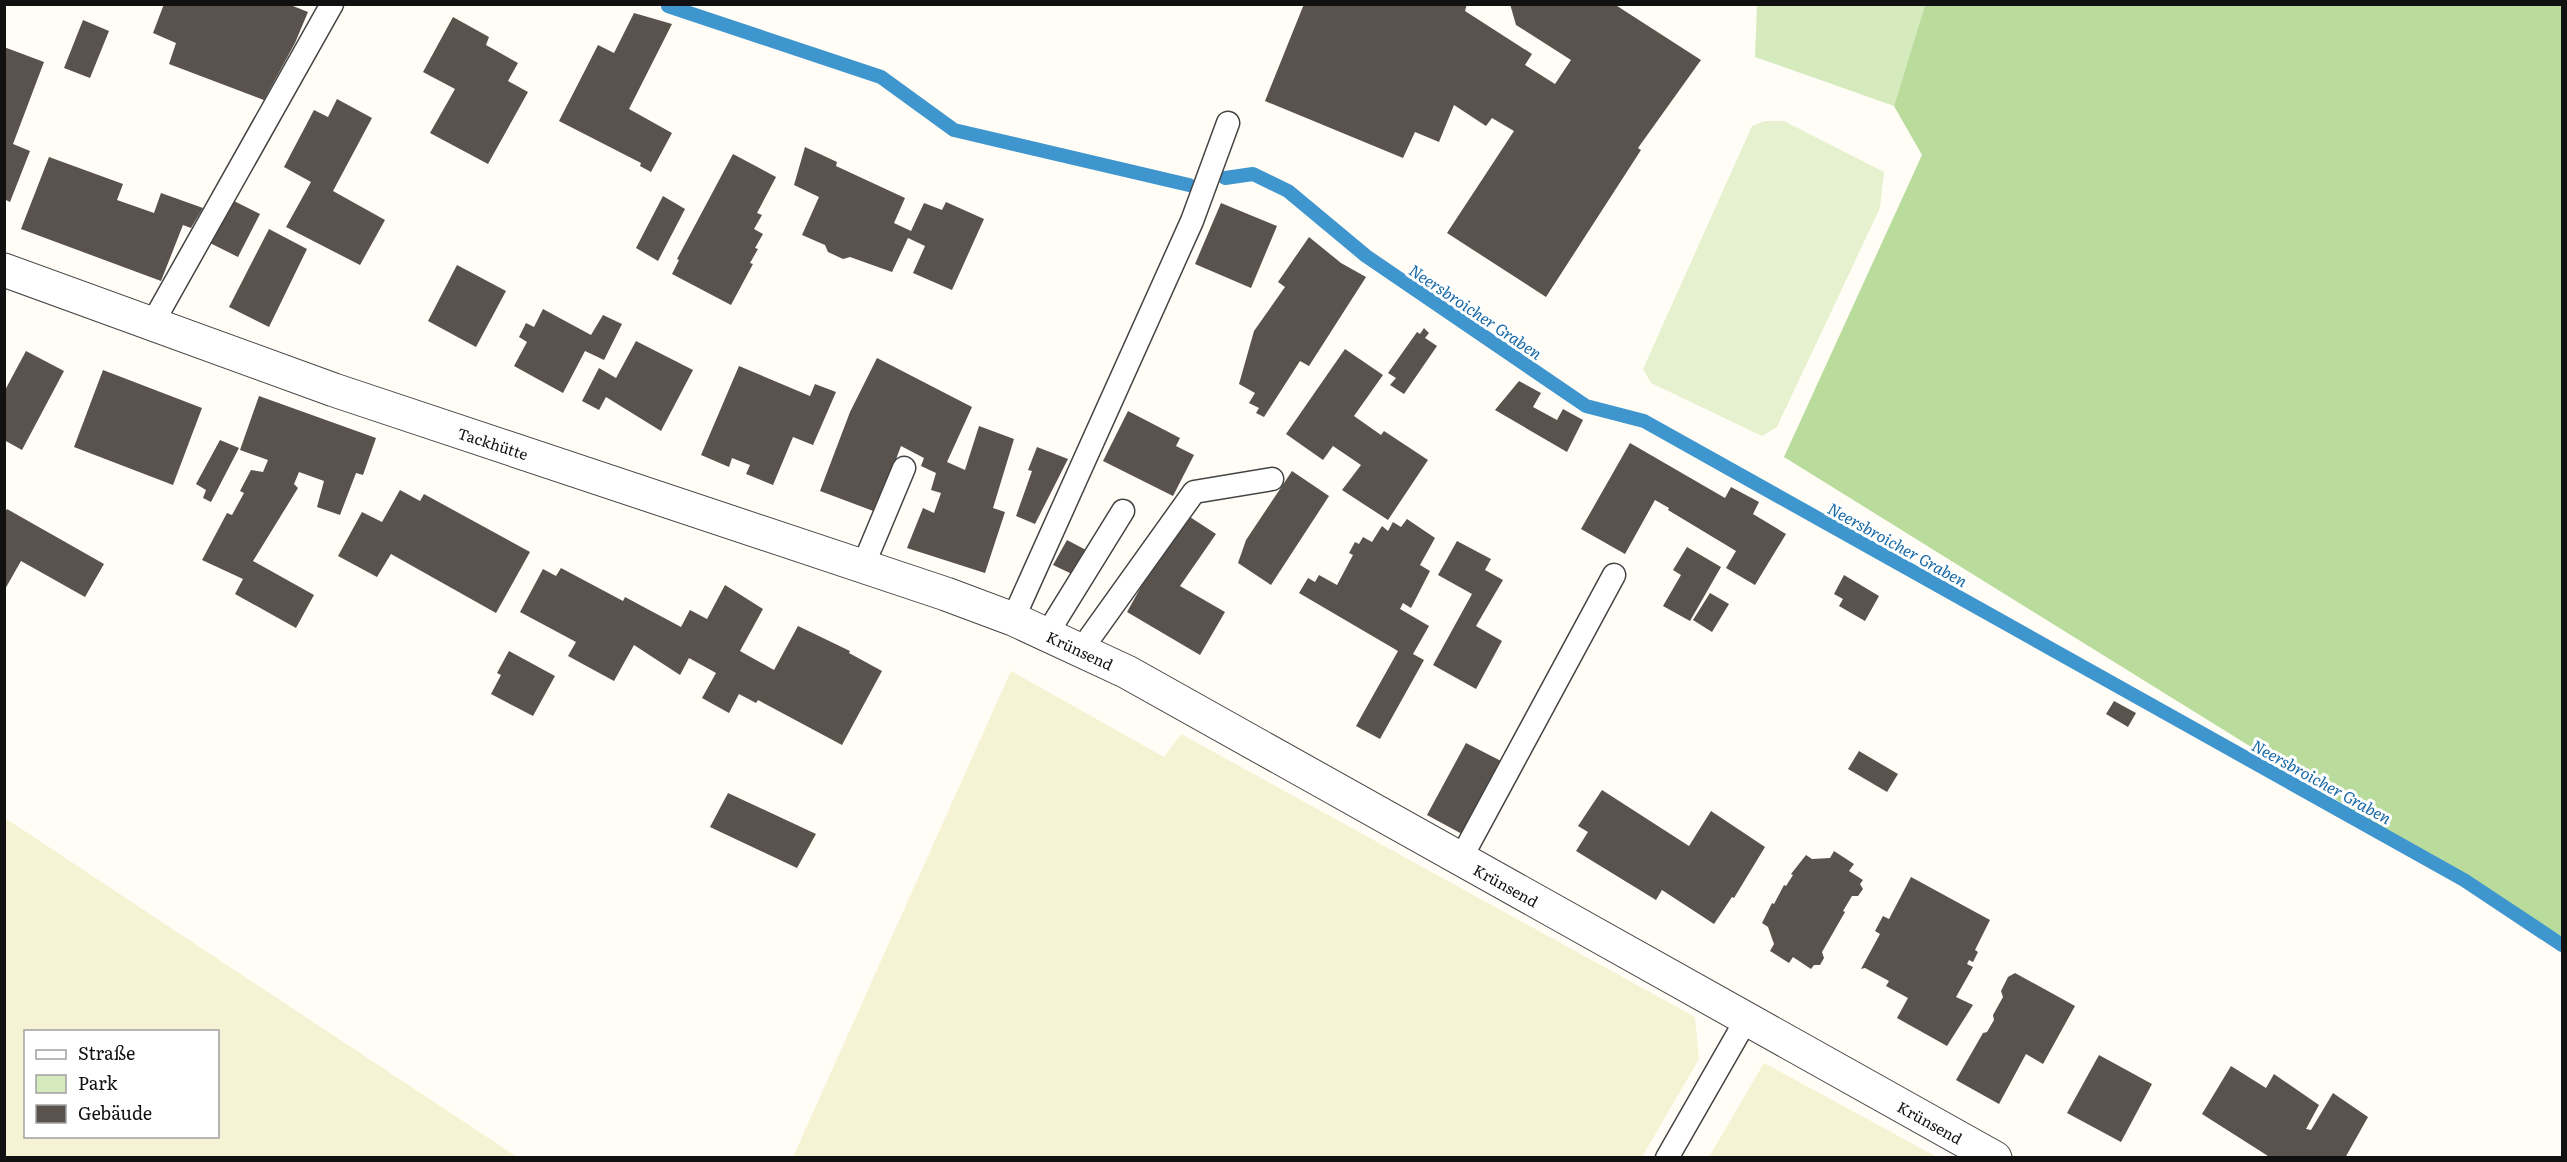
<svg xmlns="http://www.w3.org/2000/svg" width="2567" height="1162" font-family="Literata,serif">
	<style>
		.farmland { fill: #f6f3d4; fill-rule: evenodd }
		.green { fill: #d5ebbd }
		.forest { fill: #b9dc9c }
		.pitch { fill: #e6f2cf }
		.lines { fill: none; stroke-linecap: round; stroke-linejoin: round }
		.stream { stroke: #3f96cf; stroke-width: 14 }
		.building { fill: #5a524d }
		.service-casing { stroke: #444; stroke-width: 25 }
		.minor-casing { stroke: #444; stroke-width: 35 }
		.service { stroke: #fff; stroke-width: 22 }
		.minor { stroke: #fff; stroke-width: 33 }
		.labels { text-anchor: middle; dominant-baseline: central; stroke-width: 6; stroke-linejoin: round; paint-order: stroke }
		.street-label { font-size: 15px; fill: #111; stroke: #fff }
		.water-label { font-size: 16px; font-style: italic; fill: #1768a6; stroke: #fff }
	</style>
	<rect width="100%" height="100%" fill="#fffdf5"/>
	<g class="farmland">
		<polygon points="1011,671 1164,757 1181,734 1695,1017 1699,1059 1642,1157 793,1157"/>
		<path d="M4,818H5L517,1157H5ZM26,1032H218V1136H26Z"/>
		<polygon points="1764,1063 1937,1157 1709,1157"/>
	</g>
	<polygon class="green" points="1757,5 1925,5 1894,106 1755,57"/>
	<polygon class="forest" points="1925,5 2562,5 2562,936 2538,925 1784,457 1922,155 1894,106"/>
	<polygon class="pitch" points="1765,121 1784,121 1884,172 1880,208 1777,427 1762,436 1651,383 1643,369 1752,126"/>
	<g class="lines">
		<g class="stream">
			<polyline points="668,6 881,77 954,130 1189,185"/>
			<polyline points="1225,178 1253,174 1288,191 1366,256 1586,406 1644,421 2464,880 2562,945"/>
		</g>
	</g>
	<g class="building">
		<polygon points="164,4 288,4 308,12 295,43 264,100 169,64 176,43 153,33"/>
		<polygon points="1304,4 1467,4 1465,11 1532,54 1525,65 1555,84 1571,60 1516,25 1510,4 1614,4 1701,60 1638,148 1641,150 1546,297 1447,233 1514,131 1492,118 1486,126 1454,105 1439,142 1415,132 1403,158 1265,101"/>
		<polygon points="634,13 672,24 629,109 672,133 651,172 640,166 641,163 559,121 598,45 614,53"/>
		<polygon points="453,17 489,37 486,45 518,63 508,81 528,92 488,164 430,133 455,89 423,72"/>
		<polygon points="83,20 109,31 90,78 64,68"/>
		<polygon points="4,47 44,62 13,144 30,151 10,202 4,199"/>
		<polygon points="337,99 372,118 333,191 385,220 360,265 286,227 311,182 284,167 314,110 328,117"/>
		<polygon points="805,147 837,162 836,166 905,198 894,223 911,231 924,203 942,210 946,202 984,219 952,290 913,273 925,246 908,238 892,272 850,257 843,259 828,252 825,245 802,235 819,197 794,185"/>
		<polygon points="733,154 776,177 757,213 762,215 754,229 763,234 755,248 758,249 750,263 753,264 731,305 672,274 679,260 677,259"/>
		<polygon points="49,157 123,184 117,200 154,213 161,193 203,208 191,228 183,225 161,281 21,229"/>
		<polygon points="663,196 685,209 658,261 636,248"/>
		<polygon points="234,201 260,214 238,257 210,243"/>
		<polygon points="1221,203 1277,226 1251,288 1195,264"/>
		<polygon points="269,229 307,249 269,327 229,307"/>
		<polygon points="1309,237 1341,263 1366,277 1309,366 1300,361 1264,417 1256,413 1259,408 1249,403 1255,393 1239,384 1254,331 1285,287 1278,282"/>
		<polygon points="457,265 506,291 476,347 428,321"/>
		<polygon points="543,309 591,335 603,315 622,324 604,360 585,351 563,393 514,366 527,342 519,337 526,323 534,327"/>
		<polygon points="1424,328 1429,333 1425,338 1437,346 1404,394 1390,385 1396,378 1388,373 1417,332 1420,334"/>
		<polygon points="636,341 693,370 661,431 606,397 599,410 582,401 599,368 616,378"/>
		<polygon points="1345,349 1383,375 1354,416 1381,435 1384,431 1428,460 1388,520 1342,490 1361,465 1333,446 1323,460 1286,434"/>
		<polygon points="26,351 64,371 22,450 4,440 4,392"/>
		<polygon points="877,358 972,407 947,462 965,470 979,426 1014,439 993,508 1005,512 985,573 907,548 923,508 934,513 941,493 931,490 936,473 921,466 924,458 901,446 876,512 820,491 850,412"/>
		<polygon points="739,366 810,396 815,384 836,392 813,445 793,437 773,485 746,474 750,465 732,458 729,467 701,455"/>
		<polygon points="103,370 202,408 173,485 74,447"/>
		<polygon points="1519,381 1541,393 1533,407 1557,420 1563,409 1583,420 1567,452 1495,410"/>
		<polygon points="259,396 376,438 363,475 356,473 340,515 317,507 324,481 299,472 294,484 298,488 253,561 314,595 296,628 235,594 243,579 202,560 227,513 232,515 244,493 240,491 251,470 263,472 268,460 240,450"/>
		<polygon points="1128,411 1180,438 1176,446 1194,455 1173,496 1103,461"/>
		<polygon points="220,440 239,448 211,502 203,498 206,490 196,484"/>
		<polygon points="1630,443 1725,498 1731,487 1759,502 1753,514 1786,534 1755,585 1726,568 1736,551 1668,510 1669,508 1655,500 1625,554 1581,529"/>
		<polygon points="1037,447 1068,459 1035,524 1016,516 1032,471 1028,470"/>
		<polygon points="1292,471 1329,496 1271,585 1238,563 1246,540"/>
		<polygon points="400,490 420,501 424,494 530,552 496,613 391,554 377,577 338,556 362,512 382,522"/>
		<polygon points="7,509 104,564 85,597 21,561 4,591 4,514"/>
		<polygon points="1190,517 1216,534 1180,586 1225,612 1200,655 1127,612 1151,569"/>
		<polygon points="1407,519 1435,538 1420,565 1430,571 1411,608 1403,603 1400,609 1429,626 1413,654 1424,660 1380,739 1356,726 1398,651 1299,593 1308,578 1315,582 1319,575 1337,585 1353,555 1349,553 1355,542 1359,544 1363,537 1372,542 1382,526 1388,531 1393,522 1401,527"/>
		<polygon points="1067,540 1086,550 1072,574 1053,565"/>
		<polygon points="1457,541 1491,559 1485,570 1503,580 1476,626 1502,641 1476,689 1433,665 1472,594 1438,575"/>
		<polygon points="1687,547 1721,567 1690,621 1663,606 1681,575 1673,570"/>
		<polygon points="561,568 623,601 625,597 681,627 690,610 707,619 725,585 763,609 740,651 774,670 798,626 850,651 849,653 882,671 842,745 758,700 756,703 739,694 729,713 702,698 716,673 689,658 680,675 634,645 614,681 568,656 576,642 520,612 543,569 556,576"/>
		<polygon points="1844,575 1879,596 1865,621 1839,606 1843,599 1834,594"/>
		<polygon points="1710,593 1729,604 1712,632 1693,620"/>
		<polygon points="509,651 555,676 533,716 491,694 501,675 497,673"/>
		<polygon points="2114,701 2136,713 2128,727 2106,714"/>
		<polygon points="1466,743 1501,761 1462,834 1427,815"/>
		<polygon points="1859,751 1898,774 1887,792 1848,769"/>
		<polygon points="1602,790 1689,846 1711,811 1765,847 1734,898 1732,897 1714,924 1662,890 1656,900 1576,851 1588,832 1578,826"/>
		<polygon points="728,793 816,834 797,868 710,827"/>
		<polygon points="1834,851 1854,864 1849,871 1863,880 1860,884 1863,889 1858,896 1852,896 1843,911 1845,912 1822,952 1824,958 1820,965 1814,965 1811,969 1793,957 1789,963 1770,951 1774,944 1768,927 1762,923 1772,903 1774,904 1784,885 1786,886 1793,875 1791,874 1806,855 1812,859 1830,858"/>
		<polygon points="1911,877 1990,920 1975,950 1978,952 1973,962 1969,960 1967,964 1973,967 1956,997 1973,1005 1947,1046 1897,1018 1908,998 1886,986 1889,981 1865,968 1861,969 1880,934 1875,931 1883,916 1889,919"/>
		<polygon points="2015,973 2075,1006 2043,1064 2026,1054 1999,1104 1956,1080 1983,1033 1987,1032 1994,1020 1993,1015 2003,997 2001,991 2008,977"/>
		<polygon points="2099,1055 2152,1084 2121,1142 2067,1113"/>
		<polygon points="2231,1066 2266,1088 2274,1074 2319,1105 2306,1129 2311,1130 2333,1093 2368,1117 2345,1158 2268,1156 2202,1114"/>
	</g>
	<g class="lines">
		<g class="service-casing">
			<g id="service">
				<polyline points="152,324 332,4"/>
				<polyline points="863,566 904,468"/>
				<polyline points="1013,619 1192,221 1228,123"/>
				<polyline points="1047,634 1123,511"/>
				<polyline points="1081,650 1194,492 1272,479"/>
				<polyline points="1460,860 1614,575"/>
				<polyline points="1667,1158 1746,1020"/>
			</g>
		</g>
		<g class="minor-casing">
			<polyline id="minor" points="4,270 334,390 946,594 1013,619 1127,672 1995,1158"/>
		</g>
		<use href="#service" class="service"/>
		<use href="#minor" class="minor"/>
	</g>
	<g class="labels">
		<g class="street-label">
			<text transform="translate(493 443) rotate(18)">Tackhütte</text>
			<text transform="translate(1080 650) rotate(25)">Krünsend</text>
			<text transform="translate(1506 885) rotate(29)">Krünsend</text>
			<text transform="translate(1930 1122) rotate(29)">Krünsend</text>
		</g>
		<g class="water-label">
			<text transform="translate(1476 311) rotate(34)">Neersbroicher Graben</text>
			<text transform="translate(1898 544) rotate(29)">Neersbroicher Graben</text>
			<text transform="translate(2322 781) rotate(29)">Neersbroicher Graben</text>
		</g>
	</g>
	<rect width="2567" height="1162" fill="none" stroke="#111111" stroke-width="12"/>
	<rect x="24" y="1030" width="195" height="108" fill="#ffffff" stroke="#a0a0a0" stroke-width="1.5"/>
	<rect x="36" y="1050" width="30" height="9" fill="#ffffff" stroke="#a0a0a0" stroke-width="1.5"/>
	<text x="78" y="1060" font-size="18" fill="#111111">Straße</text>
	<rect x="36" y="1075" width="30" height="18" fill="#d5ebbd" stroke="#a0a0a0" stroke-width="1.5"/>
	<text x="78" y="1090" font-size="18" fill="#111111">Park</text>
	<rect x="36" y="1105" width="30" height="18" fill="#5a524d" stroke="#a0a0a0" stroke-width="1.5"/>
	<text x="78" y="1120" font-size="18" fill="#111111">Gebäude</text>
</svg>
